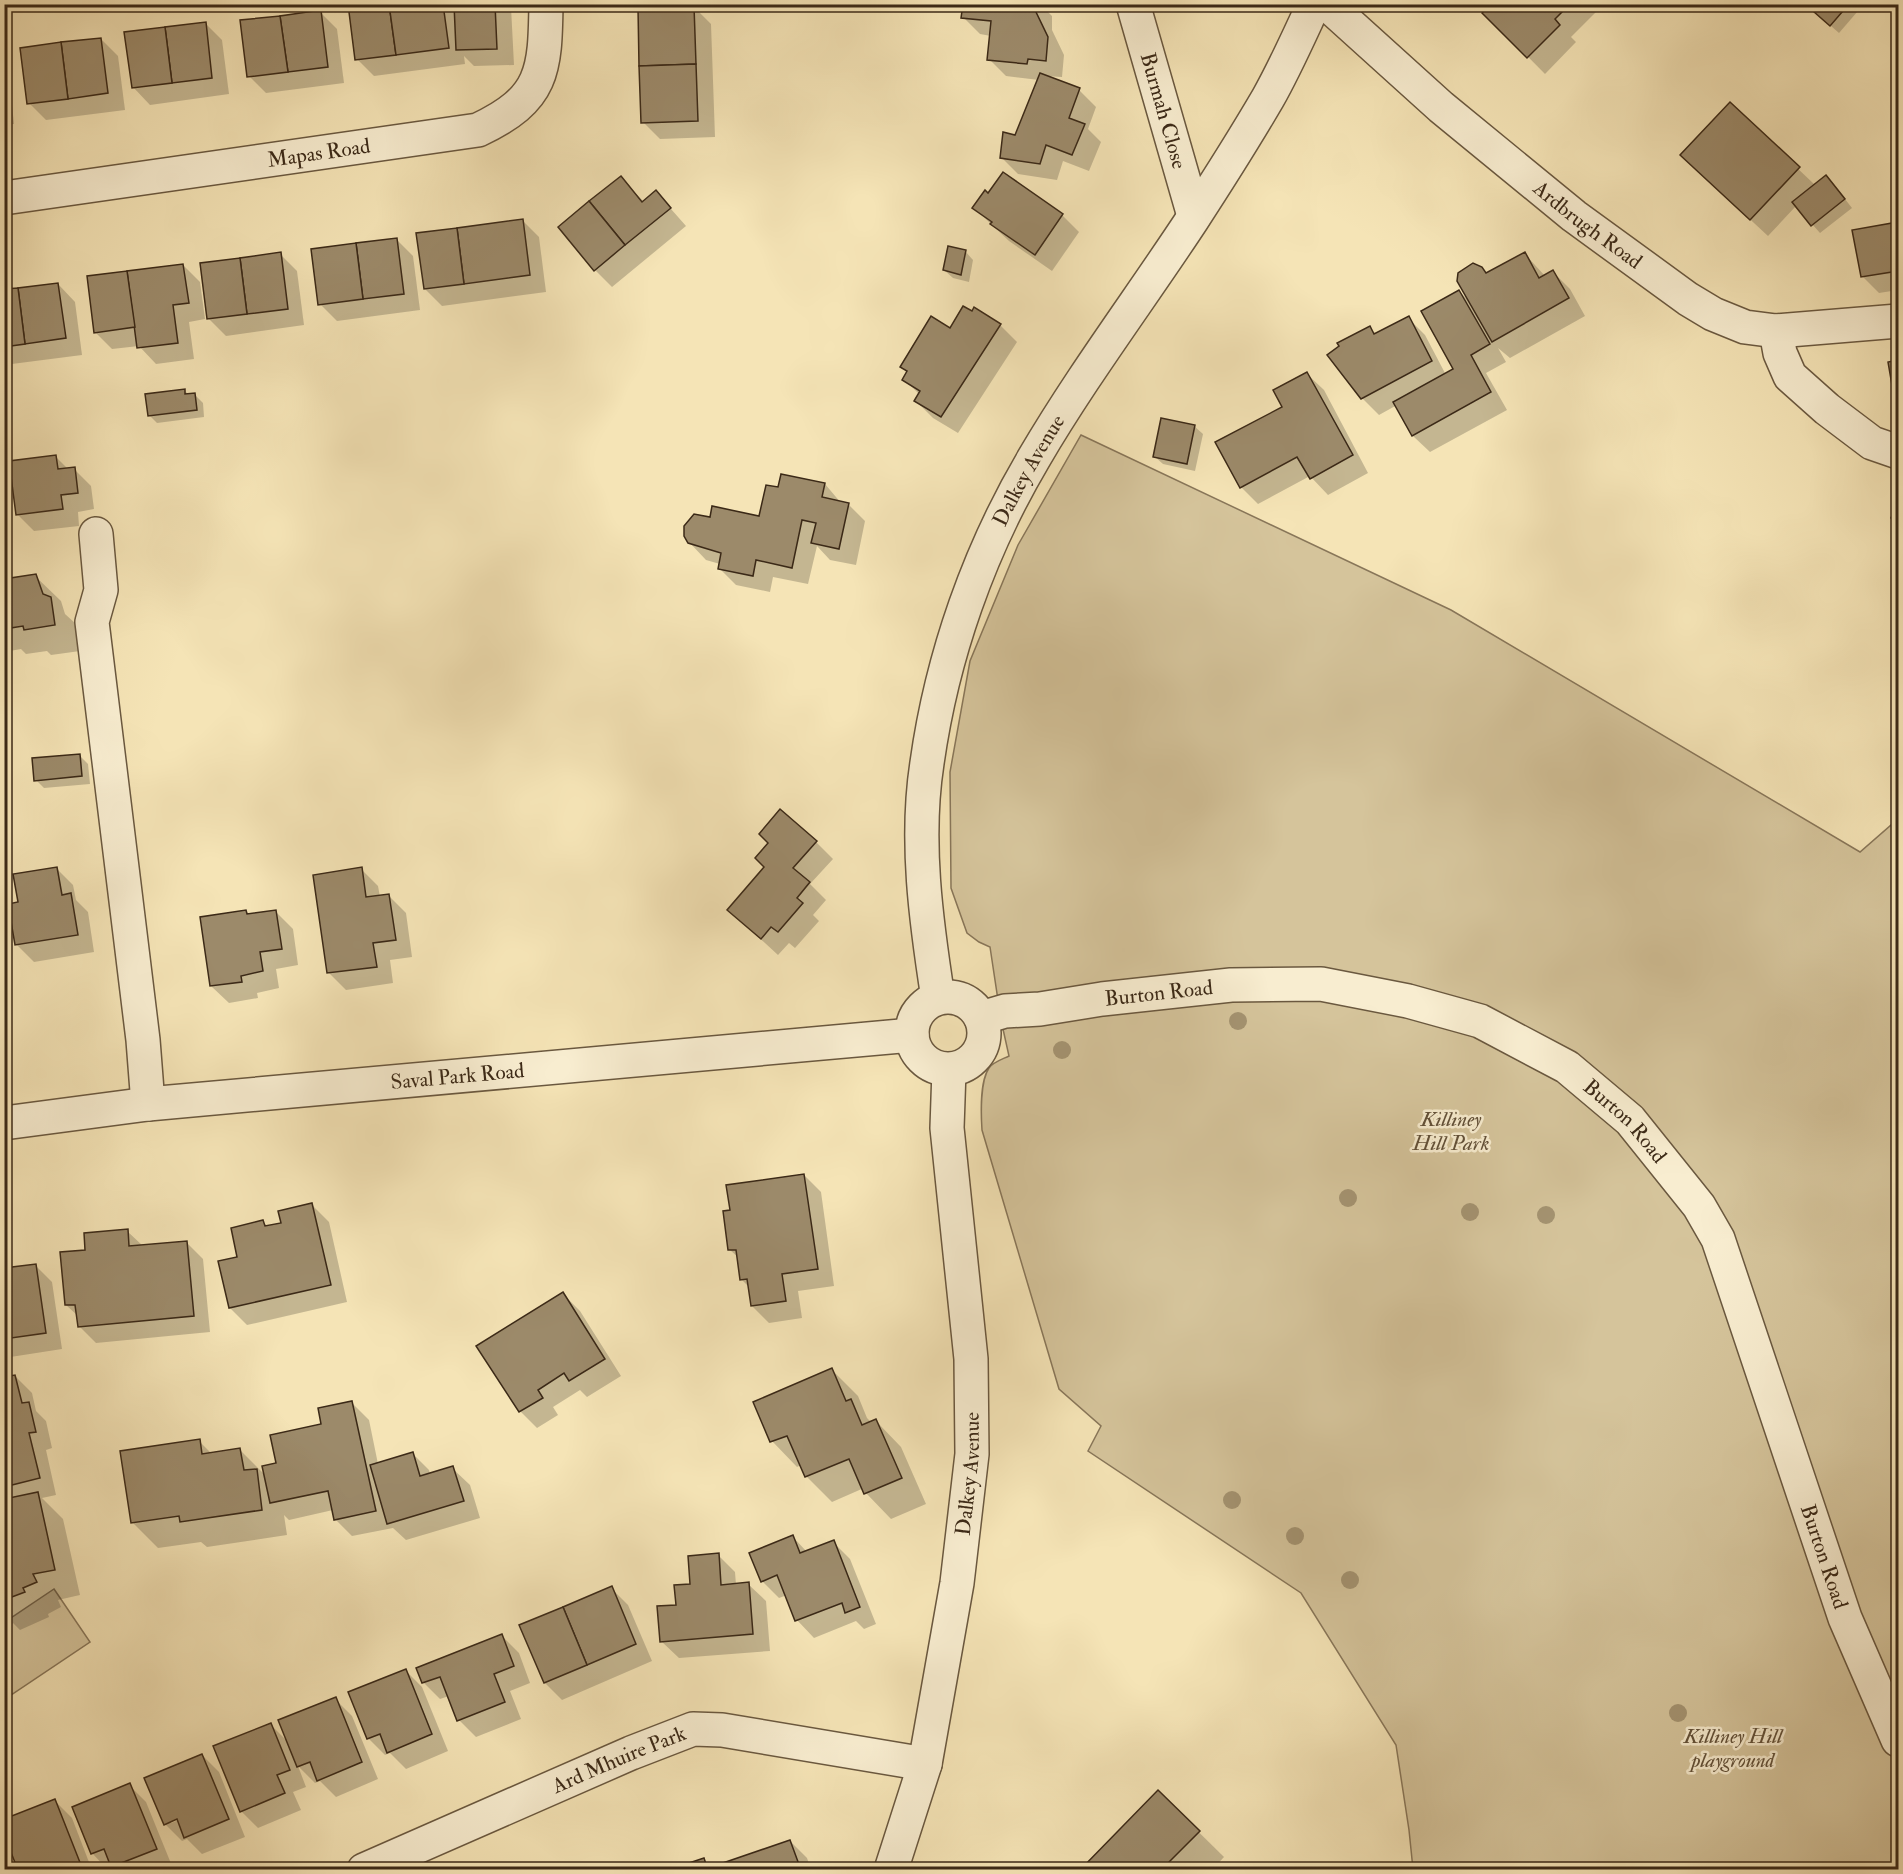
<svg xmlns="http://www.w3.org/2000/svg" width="1903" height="1874" font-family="'IM FELL Double Pica',serif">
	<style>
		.green { fill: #d5c49b; stroke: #887659; stroke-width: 1.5 }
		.shadow { fill: #0003; fill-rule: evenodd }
		.building { fill: #9c8a6a; stroke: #3b2917; stroke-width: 1.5 }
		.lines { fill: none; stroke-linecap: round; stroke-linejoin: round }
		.minor-casing { stroke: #6a583f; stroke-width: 36 }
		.minor { stroke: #f8edd0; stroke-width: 33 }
		.tree { fill: #a49371 }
		.labels { text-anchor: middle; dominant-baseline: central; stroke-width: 5; stroke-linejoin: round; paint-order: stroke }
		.street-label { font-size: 21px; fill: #3b2917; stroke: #f8edd0 }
		.park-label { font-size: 21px; font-style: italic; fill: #625038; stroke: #f8edd0 }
	</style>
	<rect width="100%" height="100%" fill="#f5e4b6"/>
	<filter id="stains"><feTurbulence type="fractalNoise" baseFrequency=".00333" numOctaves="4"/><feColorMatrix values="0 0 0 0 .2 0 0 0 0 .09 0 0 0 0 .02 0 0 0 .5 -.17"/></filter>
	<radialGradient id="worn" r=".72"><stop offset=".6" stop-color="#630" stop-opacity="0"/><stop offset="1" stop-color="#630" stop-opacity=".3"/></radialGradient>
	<g class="green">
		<path d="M1081,435L1451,610L1860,852L1898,819V1869H1413L1409,1830L1396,1745L1301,1593L1088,1451L1101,1426L1059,1389L982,1130C981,1115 980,1081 989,1068C993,1062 1003,1059 1009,1056L1001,1020L990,947L979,942L967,933L951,888L950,772L970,661L1018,545Z"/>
		<polygon points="54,1589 90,1642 5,1699 5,1622"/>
	</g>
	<g class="shadow">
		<polygon points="354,4 453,4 455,7 455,4 509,4 511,7 514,65 474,66 464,56 465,64 374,76 357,59"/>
		<polygon points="650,4 712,4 713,10 698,11 711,24 715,137 660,139 643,122 654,9"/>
		<polygon points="777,4 798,4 798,7 779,7"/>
		<polygon points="964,4 1040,4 1052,16 1052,30 1064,55 1062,77 1044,76 1079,90 1096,107 1088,129 1101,142 1089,171 1063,161 1057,180 1018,174 1001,157 1016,136 1039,80 1006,76 989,59 991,36 980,34 963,17"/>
		<polygon points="1493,4 1604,4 1571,37 1576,42 1545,74 1485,13"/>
		<polygon points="1806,4 1864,4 1839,33"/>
		<polygon points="320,12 337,29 344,83 266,93 249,76"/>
		<polygon points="205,23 222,40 229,94 150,105 133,87"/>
		<polygon points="101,39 118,56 125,110 46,120 29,103"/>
		<polygon points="4,66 8,69 14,124 4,125"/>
		<polygon points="1730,104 1815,185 1834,185 1852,208 1820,233 1796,206 1768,236 1699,172"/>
		<polygon points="621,178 644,202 656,192 686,226 612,287 595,270"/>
		<polygon points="989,195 1062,215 1079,232 1052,271 1009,241 974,208"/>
		<polygon points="522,220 539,237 546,292 442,306 425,289"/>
		<polygon points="1898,223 1898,290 1879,293 1862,276 1854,231"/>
		<polygon points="396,239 413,256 420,310 337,321 320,304"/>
		<polygon points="965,251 973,260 969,282 953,278 944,270"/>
		<polygon points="1524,253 1545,276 1553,272 1570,289 1585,316 1510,358 1498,348 1506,362 1486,373 1507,410 1430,452 1413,436 1397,405 1379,415 1362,398 1370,328 1376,334 1408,318 1425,335 1446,375 1456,370 1459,291 1470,302 1481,268 1487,274"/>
		<polygon points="280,254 297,271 304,325 226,336 209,319"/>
		<polygon points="183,265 200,282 205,319 189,322 194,359 156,364 139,346 112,349 95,332"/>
		<polygon points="58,284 75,302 82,355 4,365 4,291"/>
		<polygon points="1000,325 1017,342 958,433 933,418 916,401 920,395 904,379 908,373 902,366 950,330"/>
		<polygon points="1898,361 1898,413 1890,363"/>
		<polygon points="1307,374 1324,390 1368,473 1328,495 1310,476 1258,504 1241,487 1284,407"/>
		<polygon points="184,390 190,396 195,395 203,403 204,417 157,423 149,415"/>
		<polygon points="1194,426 1203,434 1195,471 1163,464 1154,456"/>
		<polygon points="56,457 68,469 74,469 91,486 94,509 78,512 79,526 34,531 17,514"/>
		<polygon points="825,484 841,503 848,504 865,521 856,565 830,560 817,546 808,584 773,577 770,592 736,585 719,568 720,564 706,560 689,542 711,519 760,518 779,489"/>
		<polygon points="4,495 8,518 4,518"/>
		<polygon points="35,576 61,601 65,614 76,624 80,651 51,655 47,651 26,654 21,649 4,652 4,580"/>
		<polygon points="80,756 88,764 90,784 44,788 36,780"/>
		<polygon points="816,842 833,859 810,884 826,900 813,915 819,921 795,948 789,943 778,955 729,910 766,867"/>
		<polygon points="56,868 73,885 76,900 88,912 94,952 34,962 17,945 20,903"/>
		<polygon points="361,869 378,886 380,897 389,896 406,913 412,957 390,960 393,983 346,990 329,973"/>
		<polygon points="246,911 250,915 276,912 293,929 298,965 276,969 279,988 257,993 258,998 229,1003 211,986"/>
		<polygon points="804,1175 821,1192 834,1286 798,1291 802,1318 769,1323 752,1306 749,1287 741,1279 739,1258 730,1250 731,1211"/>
		<polygon points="312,1205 329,1222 347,1302 247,1325 230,1308 263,1222 268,1227 282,1224"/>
		<polygon points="127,1231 143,1246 186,1242 203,1259 210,1332 96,1343 79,1326 78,1316 66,1305 87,1251"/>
		<polygon points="4,1265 7,1269 35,1265 52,1282 62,1349 4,1358"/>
		<polygon points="563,1294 580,1311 621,1376 587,1397 580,1390 553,1407 558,1415 537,1428 520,1411 479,1346"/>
		<polygon points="832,1370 858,1396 867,1418 872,1423 876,1421 901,1447 926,1504 891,1519 866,1493 864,1488 832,1502 806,1476 801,1465 797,1467 772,1441 755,1403"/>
		<polygon points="15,1376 32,1393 36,1411 46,1421 52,1448 46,1450 56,1495 42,1498 63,1519 80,1595 58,1600 61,1607 48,1614 49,1617 20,1630 13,1623 4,1636 4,1501 7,1500 4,1497 4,1379"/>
		<polygon points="352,1403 369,1420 378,1464 412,1453 429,1470 430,1474 452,1468 470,1485 480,1518 406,1540 393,1528 352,1536 335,1519 333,1510 289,1520 284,1515 287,1535 207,1547 201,1542 158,1548 132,1522 199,1441 212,1454 240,1450 266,1476 323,1425"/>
		<polygon points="793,1537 807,1552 833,1542 850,1559 876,1624 864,1629 856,1621 814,1638 797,1620 787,1595 779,1598 762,1581"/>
		<polygon points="718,1555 735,1572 736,1585 748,1584 766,1601 770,1651 679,1658 661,1641 678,1606 692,1585"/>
		<polygon points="611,1588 628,1605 652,1661 562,1700 545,1683 521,1626"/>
		<polygon points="502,1636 519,1653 530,1683 510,1691 521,1719 476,1737 459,1720 449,1696 440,1699 423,1682"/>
		<polygon points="405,1670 422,1687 448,1751 406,1769 390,1753 385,1755 368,1738"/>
		<polygon points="335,1699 352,1716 378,1779 336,1797 320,1781 315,1783 298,1766 306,1787 293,1792 301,1810 258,1828 241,1811 271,1725 288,1742"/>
		<path d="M202,1755L219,1772L245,1837L202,1854L187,1839L182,1841L165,1824ZM183,1815L184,1818L171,1823V1820Z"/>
		<polygon points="129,1785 146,1802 172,1866 164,1870 108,1870 92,1853"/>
		<polygon points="1158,1792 1224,1857 1212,1870 1082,1870"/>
		<polygon points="55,1801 72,1818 92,1870 19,1870"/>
		<polygon points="790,1841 807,1858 811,1870 721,1870"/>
		<polygon points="703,1860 712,1870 680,1870"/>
	</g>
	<g class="building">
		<polygon points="348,4 389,4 396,55 355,60"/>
		<polygon points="389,4 443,4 449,48 396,55"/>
		<polygon points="454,4 495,4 497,49 456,50"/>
		<polygon points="963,4 1035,4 1036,12 1048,37 1046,61 1028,59 1027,64 987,60 991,21 961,18"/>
		<polygon points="1491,4 1570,4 1555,19 1560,25 1527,58 1482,13"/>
		<polygon points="1805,4 1849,4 1830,26"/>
		<polygon points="694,6 696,64 639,66 638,8"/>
		<polygon points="321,10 328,67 288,72 280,16"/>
		<polygon points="280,16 288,72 247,77 240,20"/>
		<polygon points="206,22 212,78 172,83 165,27"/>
		<polygon points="165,27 172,83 132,88 124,32"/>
		<polygon points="101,38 108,93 68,99 61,42"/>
		<polygon points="61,42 68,99 27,104 20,48"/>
		<polygon points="696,64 698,121 641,123 639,66"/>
		<polygon points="1040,73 1080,88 1069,118 1085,124 1072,155 1046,145 1040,164 1000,158 1003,132 1015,135"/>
		<polygon points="1730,102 1800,167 1750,220 1680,155"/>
		<polygon points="1003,172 1063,214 1035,255 990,224 992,222 972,208 985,190 988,193"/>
		<polygon points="1826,175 1845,199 1811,226 1792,202"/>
		<polygon points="621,176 642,202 656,190 671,208 625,245 589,201"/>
		<polygon points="589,201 625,245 594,271 558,227"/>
		<polygon points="523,219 530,275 464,284 457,228"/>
		<polygon points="1898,222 1898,271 1861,277 1852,230"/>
		<polygon points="457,228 464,284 424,289 416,233"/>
		<polygon points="397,238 404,294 363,299 356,243"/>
		<polygon points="356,243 363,299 318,305 311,249"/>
		<polygon points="948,246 966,250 961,275 943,270"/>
		<polygon points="281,252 288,309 247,314 240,258"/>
		<polygon points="1525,252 1539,278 1553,270 1569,298 1492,342 1457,281 1458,273 1473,263 1482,267 1486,273"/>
		<polygon points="240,258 247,314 207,319 200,263"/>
		<polygon points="183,264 189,303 173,305 178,343 137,348 127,271"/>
		<polygon points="127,271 135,327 94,333 87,276"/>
		<polygon points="58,283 66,338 25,344 18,288"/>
		<polygon points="18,288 25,344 4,347 4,289"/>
		<polygon points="1459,290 1490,344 1471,355 1491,392 1412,436 1393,402 1453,369 1421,311"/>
		<polygon points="963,306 972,311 974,307 1001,324 941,417 914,401 920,391 902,380 907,371 900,367 931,316 950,328"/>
		<polygon points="1409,316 1432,361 1361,399 1327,355 1339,346 1337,343 1370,326 1374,334"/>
		<polygon points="1898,360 1898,420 1888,362"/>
		<polygon points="1307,372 1353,455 1310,479 1297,457 1240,488 1215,442 1282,407 1273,390"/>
		<polygon points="185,389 185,394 195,393 197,410 148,416 145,394"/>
		<polygon points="1161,418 1195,425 1187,464 1153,457"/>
		<polygon points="56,455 58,469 75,467 78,493 61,495 63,509 16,515 9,461"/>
		<polygon points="781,474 825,483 822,497 849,503 839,549 811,543 816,523 802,520 792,568 756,560 753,576 718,569 721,553 688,543 684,536 684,526 694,514 710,517 712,506 759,516 766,485 778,487"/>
		<polygon points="1898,502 1898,522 1891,518"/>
		<polygon points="36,574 43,594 51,597 55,625 24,630 23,626 4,629 4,579"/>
		<polygon points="80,754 82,776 34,781 32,758"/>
		<polygon points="780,809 817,841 793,868 810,882 797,898 803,903 778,932 771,927 761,939 727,910 764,867 755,858 768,843 759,834"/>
		<polygon points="57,867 62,895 71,893 78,935 15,945 8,904 18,902 13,874"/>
		<polygon points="362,867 366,897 389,894 396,940 373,943 377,967 327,973 313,875"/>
		<polygon points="246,910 247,914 276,910 282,949 260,952 263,971 241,976 242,982 210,986 200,917"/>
		<polygon points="804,1174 818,1269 782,1274 786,1301 751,1306 747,1279 740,1280 736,1250 728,1250 723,1211 730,1210 726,1185"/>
		<polygon points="312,1203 331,1285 229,1308 218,1261 237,1257 231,1228 263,1220 265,1226 281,1223 278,1211"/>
		<polygon points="128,1229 129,1246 187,1241 194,1316 78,1327 75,1305 65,1305 60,1252 85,1250 84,1233"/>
		<polygon points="36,1264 46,1333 4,1339 4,1268"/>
		<polygon points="563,1292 605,1359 569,1381 564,1373 538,1390 543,1398 519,1412 476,1346"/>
		<polygon points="832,1368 846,1401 851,1399 862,1425 876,1419 902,1478 864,1494 849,1459 805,1477 787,1436 770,1442 753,1402"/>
		<polygon points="15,1375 22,1403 29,1402 36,1432 29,1433 40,1478 4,1487 4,1377"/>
		<polygon points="352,1401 376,1511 334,1520 328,1491 270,1503 262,1466 276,1463 270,1435 321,1424 318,1408"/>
		<polygon points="200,1439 202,1454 240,1448 244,1470 257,1469 262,1510 180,1522 179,1516 131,1523 120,1451"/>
		<polygon points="413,1452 420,1476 453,1466 464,1501 387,1524 370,1465"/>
		<polygon points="38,1492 55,1570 33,1574 37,1582 23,1588 25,1592 4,1600 4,1499"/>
		<polygon points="793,1535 800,1553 834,1540 860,1607 845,1613 842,1603 795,1621 777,1575 761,1582 749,1553"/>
		<polygon points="719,1553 721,1585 749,1582 753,1634 660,1642 657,1606 676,1605 674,1585 690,1584 688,1556"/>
		<polygon points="612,1586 636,1644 587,1665 563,1607"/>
		<polygon points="563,1607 587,1665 544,1683 519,1625"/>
		<polygon points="502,1634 514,1666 494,1674 505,1702 457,1721 440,1677 422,1683 416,1668"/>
		<polygon points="406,1669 432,1734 387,1753 380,1734 367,1739 348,1692"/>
		<polygon points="336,1697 362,1762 317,1781 310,1762 297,1767 278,1720"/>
		<polygon points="271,1723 290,1770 277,1775 285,1793 240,1812 213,1746"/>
		<polygon points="202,1754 229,1819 184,1838 177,1819 164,1825 144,1778"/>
		<polygon points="130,1783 157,1849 111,1867 104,1849 91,1854 72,1807"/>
		<polygon points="1158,1790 1200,1831 1161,1870 1080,1870"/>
		<polygon points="55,1799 81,1865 68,1870 18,1870 4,1835 4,1819"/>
		<polygon points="790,1840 801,1870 719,1870 717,1865"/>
		<polygon points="704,1858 708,1870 678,1870 677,1867"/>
	</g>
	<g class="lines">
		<g class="minor-casing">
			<g id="minor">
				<path id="s1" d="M1133,4L1194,216"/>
				<path id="s2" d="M1327,4L1441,107L1574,216L1688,299L1713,314L1745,327L1776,331L1898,321"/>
				<path id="s3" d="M4,198L478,130C544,99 545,71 546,4"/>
				<polyline points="1776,331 1780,353 1790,376 1827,409 1872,443 1898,452"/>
				<polyline points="96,534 101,590 92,622 143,1040 148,1104"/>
				<circle cx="948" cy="1033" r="36"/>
				<path id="s4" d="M938,998C926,921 915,840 927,763C942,656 979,551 1034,458C1082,376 1140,299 1192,220C1218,180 1244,139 1268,98C1285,68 1299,36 1314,4"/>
				<path id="s5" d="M981,1018L1005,1011L1040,1009L1102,999L1231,985L1321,984L1408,1001L1480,1021L1567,1067L1630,1120L1699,1206L1718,1239L1845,1618L1898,1740"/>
				<path id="s6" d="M4,1123L148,1104L912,1035"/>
				<path id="s7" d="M364,1870L631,1753L693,1729L722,1730L925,1764"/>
				<path id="s8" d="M891,1870L925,1764L957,1583L972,1454L971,1359L947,1128L949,1070"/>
			</g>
		</g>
		<use href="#minor" class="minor"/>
	</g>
	<g class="tree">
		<circle cx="1238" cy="1021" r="9"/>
		<circle cx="1062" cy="1050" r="9"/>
		<circle cx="1348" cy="1198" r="9"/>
		<circle cx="1470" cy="1212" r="9"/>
		<circle cx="1546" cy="1215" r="9"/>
		<circle cx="1232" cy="1500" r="9"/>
		<circle cx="1295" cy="1536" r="9"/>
		<circle cx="1350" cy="1580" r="9"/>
		<circle cx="1678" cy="1713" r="9"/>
	</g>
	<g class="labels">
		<g class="street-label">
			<text stroke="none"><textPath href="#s1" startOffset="111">Burmah Close</textPath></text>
			<text stroke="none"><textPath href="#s3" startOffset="318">Mapas Road</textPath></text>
			<text stroke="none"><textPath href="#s2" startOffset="342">Ardbrugh Road</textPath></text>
			<text stroke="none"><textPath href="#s4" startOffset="548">Dalkey Avenue</textPath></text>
			<text stroke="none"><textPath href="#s5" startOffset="180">Burton Road</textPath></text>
			<text stroke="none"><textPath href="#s6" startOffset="456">Saval Park Road</textPath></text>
			<text stroke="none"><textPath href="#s5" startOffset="684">Burton Road</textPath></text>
			<text stroke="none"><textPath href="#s8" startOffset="405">Dalkey Avenue</textPath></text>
			<text stroke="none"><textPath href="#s5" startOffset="1170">Burton Road</textPath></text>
			<text stroke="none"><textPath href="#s7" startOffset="278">Ard Mhuire Park</textPath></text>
		</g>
		<g class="park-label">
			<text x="1451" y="1119">Killiney<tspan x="1451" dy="24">Hill Park</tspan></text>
			<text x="1733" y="1736">Killiney Hill<tspan x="1733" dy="24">playground</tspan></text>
		</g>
	</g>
	<rect width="1903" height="1874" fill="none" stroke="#f5e4b6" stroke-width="24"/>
	<rect x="6" y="6" width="1891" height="1862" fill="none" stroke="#3b2917" stroke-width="3"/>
	<rect x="12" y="12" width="1879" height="1850" fill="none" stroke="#3b2917" stroke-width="1.5"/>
	<rect width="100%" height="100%" filter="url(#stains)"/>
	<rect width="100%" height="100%" fill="url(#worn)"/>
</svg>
